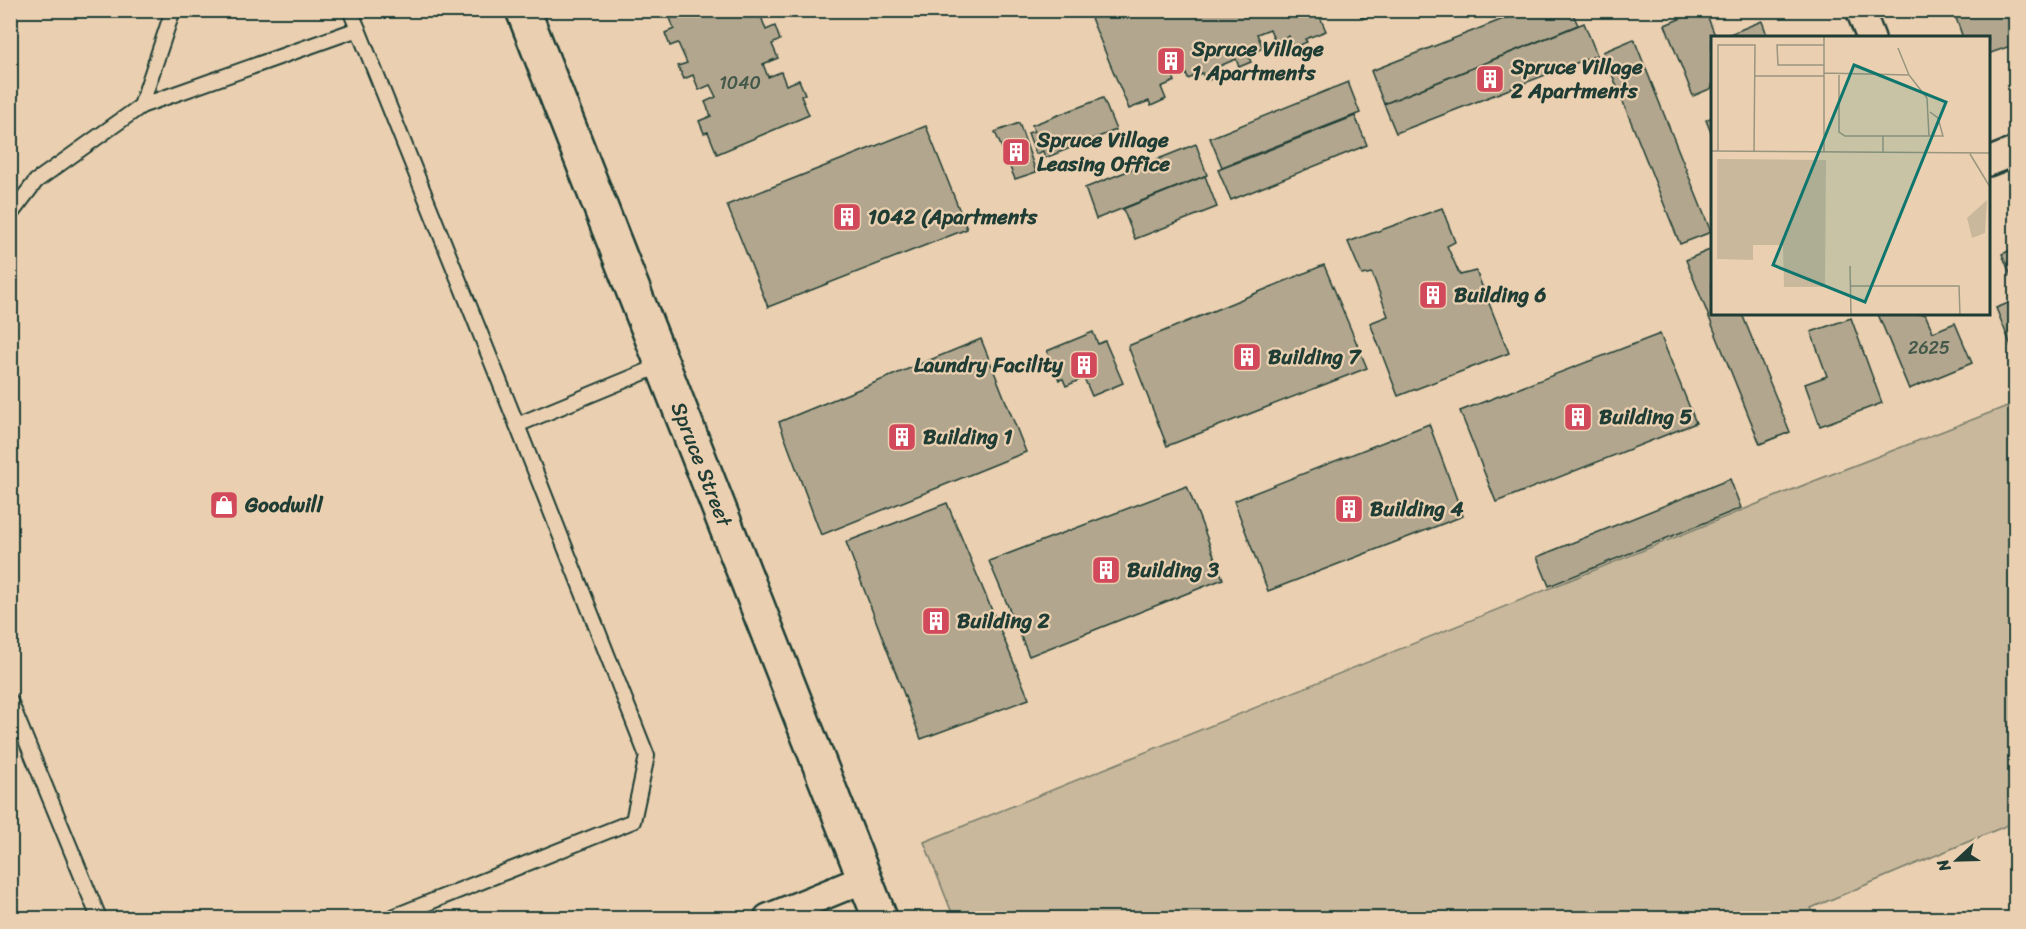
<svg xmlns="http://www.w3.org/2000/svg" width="2026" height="929" font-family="Sriracha,sans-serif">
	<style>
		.green { fill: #c9b89c; stroke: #747a68; stroke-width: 1.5 }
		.building { fill: #b2a78e; stroke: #1f3d34; stroke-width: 1.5 }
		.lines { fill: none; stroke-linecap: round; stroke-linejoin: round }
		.service-casing { stroke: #1f3d34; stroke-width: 18 }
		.minor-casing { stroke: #1f3d34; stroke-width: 32 }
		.tertiary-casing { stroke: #1f3d34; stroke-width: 38 }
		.service { stroke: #ead0b1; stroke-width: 14 }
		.minor { stroke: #ead0b1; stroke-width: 27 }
		.tertiary { stroke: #ead0b1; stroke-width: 33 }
		.labels { text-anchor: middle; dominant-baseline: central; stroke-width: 4.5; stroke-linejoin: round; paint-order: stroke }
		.number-label { font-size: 18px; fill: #44584a }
		.poi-label { font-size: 21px; font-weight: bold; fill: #1f3d34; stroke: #ead0b1; text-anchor: start }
		.street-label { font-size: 21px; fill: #1f3d34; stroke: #ead0b1 }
		.inset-road { fill: none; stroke: #99957f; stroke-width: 1.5 }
		.view { fill: #0f766e; fill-opacity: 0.15; stroke: #0f766e; stroke-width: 3 }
		.inset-edge { fill: none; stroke: #1f3d34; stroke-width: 3 }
	</style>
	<rect width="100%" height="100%" fill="#ead0b1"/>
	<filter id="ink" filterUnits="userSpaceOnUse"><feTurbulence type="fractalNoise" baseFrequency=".0167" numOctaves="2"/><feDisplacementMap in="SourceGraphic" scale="12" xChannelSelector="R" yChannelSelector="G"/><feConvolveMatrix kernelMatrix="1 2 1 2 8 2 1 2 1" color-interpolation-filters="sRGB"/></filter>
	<g filter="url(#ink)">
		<polygon class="green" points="2015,403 2015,822 1811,908 1815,918 954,918 924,842 1809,483"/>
		<g class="building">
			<polygon points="681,10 760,10 759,11 766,30 775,26 780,40 772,44 778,58 763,64 768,77 781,72 786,85 799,80 805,94 801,96 809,115 717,154 708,132 704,133 699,121 711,116 705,102 716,97 710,85 699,90 693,75 684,79 678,66 687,63 678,43 670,46 665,33 674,29 669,15"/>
			<polygon points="1110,10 1130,10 1130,12 1147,10 1149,17 1161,13 1160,10 1317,10 1326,31 1305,39 1307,42 1293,48 1289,36 1275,42 1270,29 1257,34 1263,48 1248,55 1251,62 1239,67 1236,59 1215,68 1218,76 1206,81 1202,73 1188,79 1182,64 1170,69 1175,81 1161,87 1166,99 1151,106 1149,101 1129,109 1091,18"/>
			<polygon points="1358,10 1394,10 1384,15 1382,11 1362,19"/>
			<polygon points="1526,10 1571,10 1578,25 1384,104 1371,71"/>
			<polygon points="1701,10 1705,10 1716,38 1712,38 1712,88 1693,96 1665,25"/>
			<polygon points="1975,10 2016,10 2016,44 1988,54 1988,38 1963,38 1956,18"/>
			<polygon points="1762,21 1768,38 1720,38"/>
			<polygon points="1584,23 1597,55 1396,133 1384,104"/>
			<polygon points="1634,39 1711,232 1680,244 1603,52"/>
			<polygon points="1348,82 1360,113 1222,167 1210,138"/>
			<polygon points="1103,98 1116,130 1045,158 1043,151 1036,154 1028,133 1034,131 1032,125"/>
			<polygon points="1355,116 1367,145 1231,200 1218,170"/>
			<polygon points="1712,117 1712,135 1706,120"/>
			<polygon points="1019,123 1036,172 1015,179 995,132"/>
			<polygon points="926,126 967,229 768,307 727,205"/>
			<polygon points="1196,144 1207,175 1096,219 1085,188"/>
			<polygon points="1205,176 1217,207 1135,239 1123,209"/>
			<polygon points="1442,208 1455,242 1447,246 1460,275 1476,271 1509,353 1398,396 1370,323 1388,316 1372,273 1362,275 1348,242"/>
			<polygon points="2016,248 2016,288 2002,254"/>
			<polygon points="1712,249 1712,314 1742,314 1790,432 1760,444 1686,260"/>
			<polygon points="1324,265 1367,368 1167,446 1128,346"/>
			<polygon points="2016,300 2016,346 2012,348 1996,308"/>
			<polygon points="1878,314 1925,314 1933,332 1955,323 1972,363 1909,389"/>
			<polygon points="1851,318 1882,403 1820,426 1805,384 1827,376 1811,332"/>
			<polygon points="1093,332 1098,344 1105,341 1123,383 1092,396 1084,378 1066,386 1063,379 1059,380 1047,351"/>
			<polygon points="1660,334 1696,423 1496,502 1460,411"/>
			<polygon points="981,339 1026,452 821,535 779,422"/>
			<polygon points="1429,424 1463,516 1268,591 1234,501"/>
			<polygon points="1730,479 1741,508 1549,586 1537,557"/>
			<polygon points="1187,486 1223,579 1029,656 989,561"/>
			<polygon points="947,503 1029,699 921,739 846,542"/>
		</g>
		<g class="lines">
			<g class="service-casing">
				<g id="service">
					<polyline points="358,29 517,425"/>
					<polyline points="141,106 173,10"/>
					<polyline points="10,215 36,181 141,106 358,29 350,10"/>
					<polyline points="10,701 99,918"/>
					<polyline points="390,918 633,821 647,756 517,425 662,365"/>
				</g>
			</g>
			<g class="minor-casing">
				<g id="minor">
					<polyline points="1860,10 1871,38"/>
					<polyline points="1988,162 2016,151"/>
					<polyline points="768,918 864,879"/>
				</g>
			</g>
			<g class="tertiary-casing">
				<g id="tertiary">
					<path id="s1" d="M523,10L880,918"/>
				</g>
			</g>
			<use href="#service" class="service"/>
			<use href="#minor" class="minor"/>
			<use href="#tertiary" class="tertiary"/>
		</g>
	</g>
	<defs>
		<g id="building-square" transform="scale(1.5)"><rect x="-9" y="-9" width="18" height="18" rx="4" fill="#d1495b" stroke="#ead0b1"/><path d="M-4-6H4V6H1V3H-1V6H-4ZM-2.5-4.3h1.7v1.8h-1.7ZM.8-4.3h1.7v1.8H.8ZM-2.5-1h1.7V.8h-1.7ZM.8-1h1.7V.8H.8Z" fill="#fff"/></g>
		<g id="shop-square" transform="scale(1.5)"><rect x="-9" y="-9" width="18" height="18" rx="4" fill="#d1495b" stroke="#ead0b1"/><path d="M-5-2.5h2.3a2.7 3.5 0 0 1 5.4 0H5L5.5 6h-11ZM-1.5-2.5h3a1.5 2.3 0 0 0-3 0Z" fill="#fff"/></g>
	</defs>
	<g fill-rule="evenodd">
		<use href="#building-square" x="1171" y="61"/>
		<use href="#building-square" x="1490" y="79"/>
		<use href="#building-square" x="1016" y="152"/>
		<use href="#building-square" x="847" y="217"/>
		<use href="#building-square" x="1433" y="295"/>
		<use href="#building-square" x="1247" y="357"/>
		<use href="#building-square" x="1084" y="365"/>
		<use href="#building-square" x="1578" y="417"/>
		<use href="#building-square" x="902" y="437"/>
		<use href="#shop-square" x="224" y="505"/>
		<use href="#building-square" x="1349" y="509"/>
		<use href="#building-square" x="1106" y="570"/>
		<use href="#building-square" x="936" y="621"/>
	</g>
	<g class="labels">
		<g class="number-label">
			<text x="740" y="83">1040</text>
			<text x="1929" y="348">2625</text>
		</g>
		<g class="poi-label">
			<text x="1192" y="49">Spruce Village<tspan x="1192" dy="24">1 Apartments</tspan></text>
			<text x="1511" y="67">Spruce Village<tspan x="1511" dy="24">2 Apartments</tspan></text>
			<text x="1037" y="140">Spruce Village<tspan x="1037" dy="24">Leasing Office</tspan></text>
			<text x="868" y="217">1042 (Apartments</text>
			<text x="1454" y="295">Building 6</text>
			<text x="1268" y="357">Building 7</text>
			<text x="1063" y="365" text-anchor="end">Laundry Facility</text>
			<text x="1599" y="417">Building 5</text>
			<text x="923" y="437">Building 1</text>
			<text x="245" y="505">Goodwill</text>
			<text x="1370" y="509">Building 4</text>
			<text x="1127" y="570">Building 3</text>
			<text x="957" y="621">Building 2</text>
		</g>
		<g class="street-label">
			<text stroke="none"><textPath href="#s1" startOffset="488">Spruce Street</textPath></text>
		</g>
	</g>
	<g transform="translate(1711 36)">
		<rect width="279" height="279" fill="#ead0b1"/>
		<path d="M6,123L115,124L114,251H73L72,209H42V224L6,223ZM276,164L274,197L261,202L256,182Z" fill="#c9b89c"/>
		<path class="inset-road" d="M113,0V116M187,12L198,39M113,29H67L66,9H113M113,37L198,39L216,62L218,100H232L227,82L219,76M128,39V96L134,100H172V117M44,40H113M172,100H218M0,115L279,117M7,115V9H44L43,116M259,118L279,151M139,230L140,279M139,250H248L249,279"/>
		<path class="view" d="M143,29L235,66L154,266L62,229Z"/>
		<rect width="279" height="279" class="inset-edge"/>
	</g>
	<rect width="2026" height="929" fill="none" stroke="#ead0b1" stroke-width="36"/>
	<rect x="18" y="18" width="1990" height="893" fill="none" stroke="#1f3d34" stroke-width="2" filter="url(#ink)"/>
	<g transform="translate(1957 860) rotate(248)" stroke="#ead0b1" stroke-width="4.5" paint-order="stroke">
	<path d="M0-4.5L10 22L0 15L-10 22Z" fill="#1f3d34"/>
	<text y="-9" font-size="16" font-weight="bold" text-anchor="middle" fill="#1f3d34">N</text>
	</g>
</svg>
